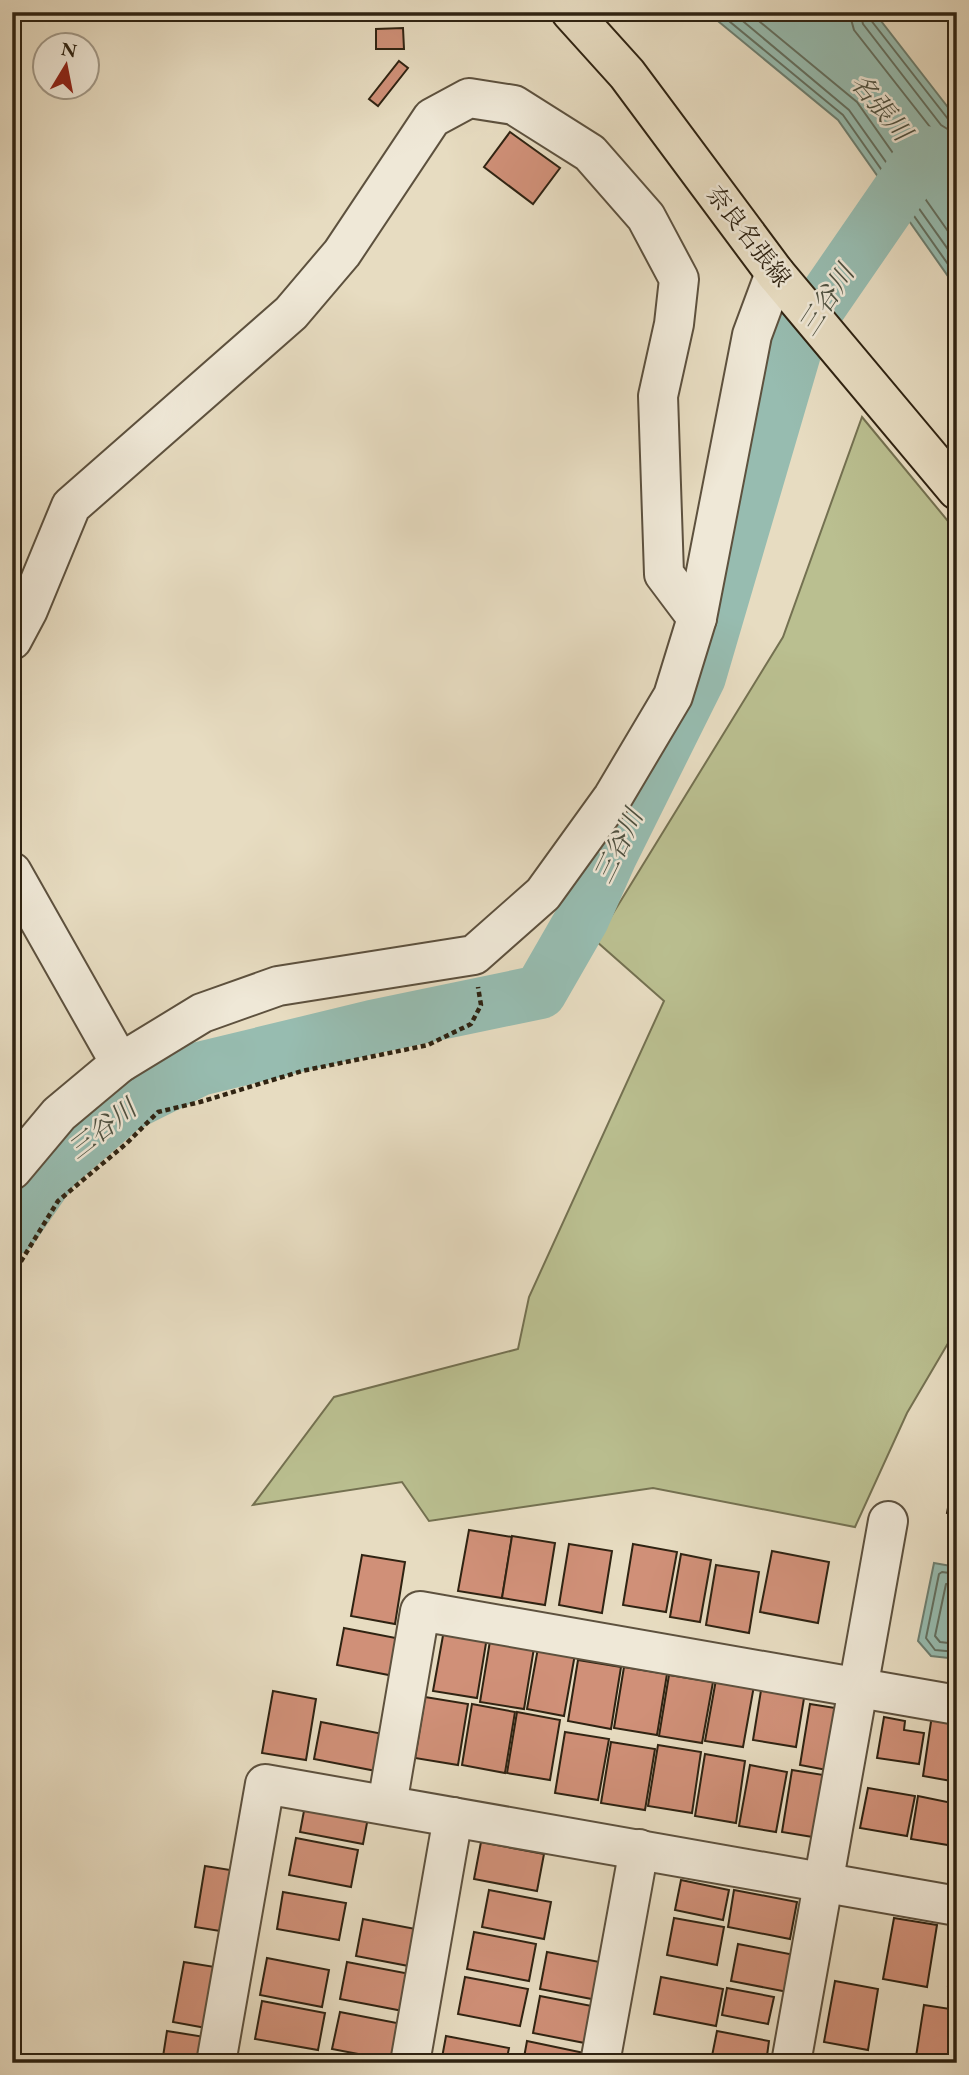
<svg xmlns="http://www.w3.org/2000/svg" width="969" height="2075" font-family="'EB Garamond','Noto Serif JP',serif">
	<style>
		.green { fill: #babf90; stroke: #747151; stroke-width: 2 }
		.water { fill: #97bcb0; stroke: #6d7f71; stroke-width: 2 }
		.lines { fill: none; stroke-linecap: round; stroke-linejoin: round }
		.shore { stroke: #637061; stroke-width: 2 }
		.river { stroke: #97bcb0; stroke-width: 54 }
		.building { fill: #d09078; stroke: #2f2312; stroke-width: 2 }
		.minor-casing { stroke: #5d513e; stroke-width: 42 }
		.major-casing { stroke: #2f2312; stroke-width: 42 }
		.path { stroke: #2f2312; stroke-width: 4.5; stroke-dasharray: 5 3.5; stroke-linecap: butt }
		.minor { stroke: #efe8d7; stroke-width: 38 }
		.major { stroke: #e7dcc1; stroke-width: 38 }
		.labels { text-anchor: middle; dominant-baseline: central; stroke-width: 5; stroke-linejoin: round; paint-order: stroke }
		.street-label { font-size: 24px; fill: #2f2312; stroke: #efe8d7 }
		.water-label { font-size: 26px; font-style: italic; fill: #4e5141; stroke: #efe8d7 }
	</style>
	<rect width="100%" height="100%" fill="#e7dcc1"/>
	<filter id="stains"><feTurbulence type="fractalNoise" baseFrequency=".00286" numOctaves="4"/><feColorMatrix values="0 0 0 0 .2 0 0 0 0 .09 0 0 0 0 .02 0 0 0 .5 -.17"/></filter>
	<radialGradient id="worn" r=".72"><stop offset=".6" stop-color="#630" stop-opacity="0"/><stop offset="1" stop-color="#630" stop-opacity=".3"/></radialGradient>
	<polygon class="green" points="862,417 957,532 957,1328 907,1413 855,1527 653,1488 429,1521 402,1482 253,1505 334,1397 518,1349 529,1297 664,1001 596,941 783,637"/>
	<g class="water">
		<polygon points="707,12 874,12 957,119 957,289 838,120"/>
		<polygon points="934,1563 957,1567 957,1659 931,1656 918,1641"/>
	</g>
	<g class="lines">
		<g class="shore">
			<polyline points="718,12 843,115 957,277"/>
			<polyline points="732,12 849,110 957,262"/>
			<polyline points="748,12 857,102 957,244"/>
			<polyline points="849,12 854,30 934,132 945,140 957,142"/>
			<polyline points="860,12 863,24 941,125 949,130 957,131"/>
			<polyline points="869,12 870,19 948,119 957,122"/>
			<polyline points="957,1574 942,1572 939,1574 926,1638 935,1650 957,1652"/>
			<polyline points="957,1583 946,1584 935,1636 940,1642 957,1644"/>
		</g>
		<polyline class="river" points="12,1228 54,1167 123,1107 199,1069 372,1027 540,992 582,919 610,856 699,677 799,336 925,153"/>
	</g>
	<g class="building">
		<polygon points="403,28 404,49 376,49 376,29"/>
		<polygon points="399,61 408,68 378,106 369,99"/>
		<polygon points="510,132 560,168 533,204 484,167"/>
		<polygon points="957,1461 957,1515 947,1513"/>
		<polygon points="469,1530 512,1537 502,1598 458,1591"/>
		<polygon points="512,1536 555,1543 545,1605 502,1598"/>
		<polygon points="569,1544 612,1551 602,1613 559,1605"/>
		<polygon points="633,1544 677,1552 666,1612 623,1605"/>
		<polygon points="772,1551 829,1562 818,1623 760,1612"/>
		<polygon points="681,1554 711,1560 700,1622 670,1617"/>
		<polygon points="362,1555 405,1562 395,1624 351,1616"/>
		<polygon points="716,1565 759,1572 749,1633 706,1625"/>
		<polygon points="344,1628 406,1640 399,1677 337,1665"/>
		<polygon points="444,1630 487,1637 477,1698 433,1691"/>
		<polygon points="490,1641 534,1648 524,1709 480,1702"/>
		<polygon points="538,1648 575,1654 564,1716 527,1709"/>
		<polygon points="578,1660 621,1667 611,1729 568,1721"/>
		<polygon points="624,1667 667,1674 657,1735 614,1728"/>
		<polygon points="717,1674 755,1680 743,1747 705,1741"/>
		<polygon points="669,1675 713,1682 702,1743 659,1736"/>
		<polygon points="763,1678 806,1686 796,1747 753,1740"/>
		<polygon points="273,1691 316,1699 306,1760 262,1753"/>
		<polygon points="425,1697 468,1704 458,1765 415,1758"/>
		<polygon points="472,1704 515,1712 505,1773 462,1765"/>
		<polygon points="810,1704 854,1711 843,1773 800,1765"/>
		<polygon points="517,1712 560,1720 550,1780 507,1773"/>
		<polygon points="932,1715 957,1719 957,1782 923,1776"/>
		<polygon points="884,1717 905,1721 904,1730 924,1733 919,1764 877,1758"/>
		<polygon points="321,1722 383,1734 376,1771 314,1759"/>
		<polygon points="565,1732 609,1739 598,1800 555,1793"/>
		<polygon points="611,1742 655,1749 645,1810 601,1803"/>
		<polygon points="658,1745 701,1752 692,1813 648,1806"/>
		<polygon points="705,1754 745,1761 736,1823 695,1816"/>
		<polygon points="750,1765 787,1772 776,1832 739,1826"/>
		<polygon points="792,1770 836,1777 825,1839 782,1832"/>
		<polygon points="868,1788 915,1796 907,1836 860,1828"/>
		<polygon points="307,1795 370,1807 363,1844 300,1832"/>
		<polygon points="918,1796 957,1804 957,1829 954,1846 911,1839"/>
		<polygon points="296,1838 358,1850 351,1887 289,1875"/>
		<polygon points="481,1842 544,1854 537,1891 474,1879"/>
		<polygon points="205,1866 249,1873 239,1934 195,1927"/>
		<polygon points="681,1880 729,1890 723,1920 675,1910"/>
		<polygon points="489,1890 551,1902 544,1939 482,1927"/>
		<polygon points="734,1890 797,1902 790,1939 728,1927"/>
		<polygon points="283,1892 346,1903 339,1940 277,1929"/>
		<polygon points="674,1918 724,1927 717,1965 667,1955"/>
		<polygon points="894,1918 937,1925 927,1987 883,1979"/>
		<polygon points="363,1919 426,1931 419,1968 356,1956"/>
		<polygon points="474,1932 536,1944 529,1981 467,1969"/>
		<polygon points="957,1932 957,1988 948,1986"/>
		<polygon points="738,1944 800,1956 793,1993 731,1981"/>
		<polygon points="547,1952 610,1964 602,2001 540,1989"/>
		<polygon points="267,1958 329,1970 322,2007 260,1995"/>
		<polygon points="184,1962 227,1969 217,2030 173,2022"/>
		<polygon points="347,1962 410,1974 403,2011 340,1999"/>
		<polygon points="465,1977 528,1989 520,2026 458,2014"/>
		<polygon points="661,1977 723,1989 716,2026 654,2014"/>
		<polygon points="835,1981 878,1989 868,2050 824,2042"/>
		<polygon points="727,1988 774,1997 768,2024 722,2015"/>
		<polygon points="540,1996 602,2008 595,2045 533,2033"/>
		<polygon points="262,2001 325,2013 318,2050 255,2039"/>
		<polygon points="924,2005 957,2010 957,2063 915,2063"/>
		<polygon points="340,2012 402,2024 395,2061 332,2049"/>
		<polygon points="167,2031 211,2038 206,2063 162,2063"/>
		<polygon points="717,2031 769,2041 766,2063 711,2061"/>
		<polygon points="446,2036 509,2048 506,2063 441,2063"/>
		<polygon points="527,2041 589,2054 588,2063 523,2063"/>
	</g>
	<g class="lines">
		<g class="minor-casing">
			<g id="minor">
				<polyline points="12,640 28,610 71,506 291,313 342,253 432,118 469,98 514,105 590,153 646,217 679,279 674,324 658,396 664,574 697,618"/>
				<polyline points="12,872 120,1063"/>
				<polyline points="12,1170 59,1114 120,1063 202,1013 278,986 474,955 543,894 613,797 673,696 697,618 752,335 775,273"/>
				<polyline points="387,1805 420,1611 957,1705"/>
				<polyline points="216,2063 265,1784 957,1906"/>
				<polyline points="410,2063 453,1817"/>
				<polyline points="600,2063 639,1849"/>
				<polyline points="791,2063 888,1521"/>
			</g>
		</g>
		<g class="major-casing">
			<polyline id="major" points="571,12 627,74 775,273 957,490"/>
		</g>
		<polyline class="path" points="12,1276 58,1201 127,1143 158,1112 200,1102 302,1071 428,1045 471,1024 481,1005 478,987"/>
		<use href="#minor" class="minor"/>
		<use href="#major" class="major"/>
	</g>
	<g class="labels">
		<g class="street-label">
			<text transform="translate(749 236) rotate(52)">奈良名張線</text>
		</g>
		<g class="water-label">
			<text transform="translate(881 107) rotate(50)">名張川</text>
			<text transform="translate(826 300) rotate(-57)">三谷川</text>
			<text transform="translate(618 846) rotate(-64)">三谷川</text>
			<text transform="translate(102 1129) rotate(-38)">三谷川</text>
		</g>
	</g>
	<rect width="969" height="2075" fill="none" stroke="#e7dcc1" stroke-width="42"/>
	<rect x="14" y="14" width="941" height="2047" fill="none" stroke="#2f2312" stroke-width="3.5"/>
	<rect x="21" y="21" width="927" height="2033" fill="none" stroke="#2f2312" stroke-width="2"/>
	<g transform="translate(66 66) rotate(10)"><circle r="33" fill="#efe8d7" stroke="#a29988" stroke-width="2"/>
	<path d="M0-5L12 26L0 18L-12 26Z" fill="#8f2418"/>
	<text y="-10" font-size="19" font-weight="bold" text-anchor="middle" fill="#2f2312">N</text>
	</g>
	<rect width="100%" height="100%" filter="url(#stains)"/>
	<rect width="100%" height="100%" fill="url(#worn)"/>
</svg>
